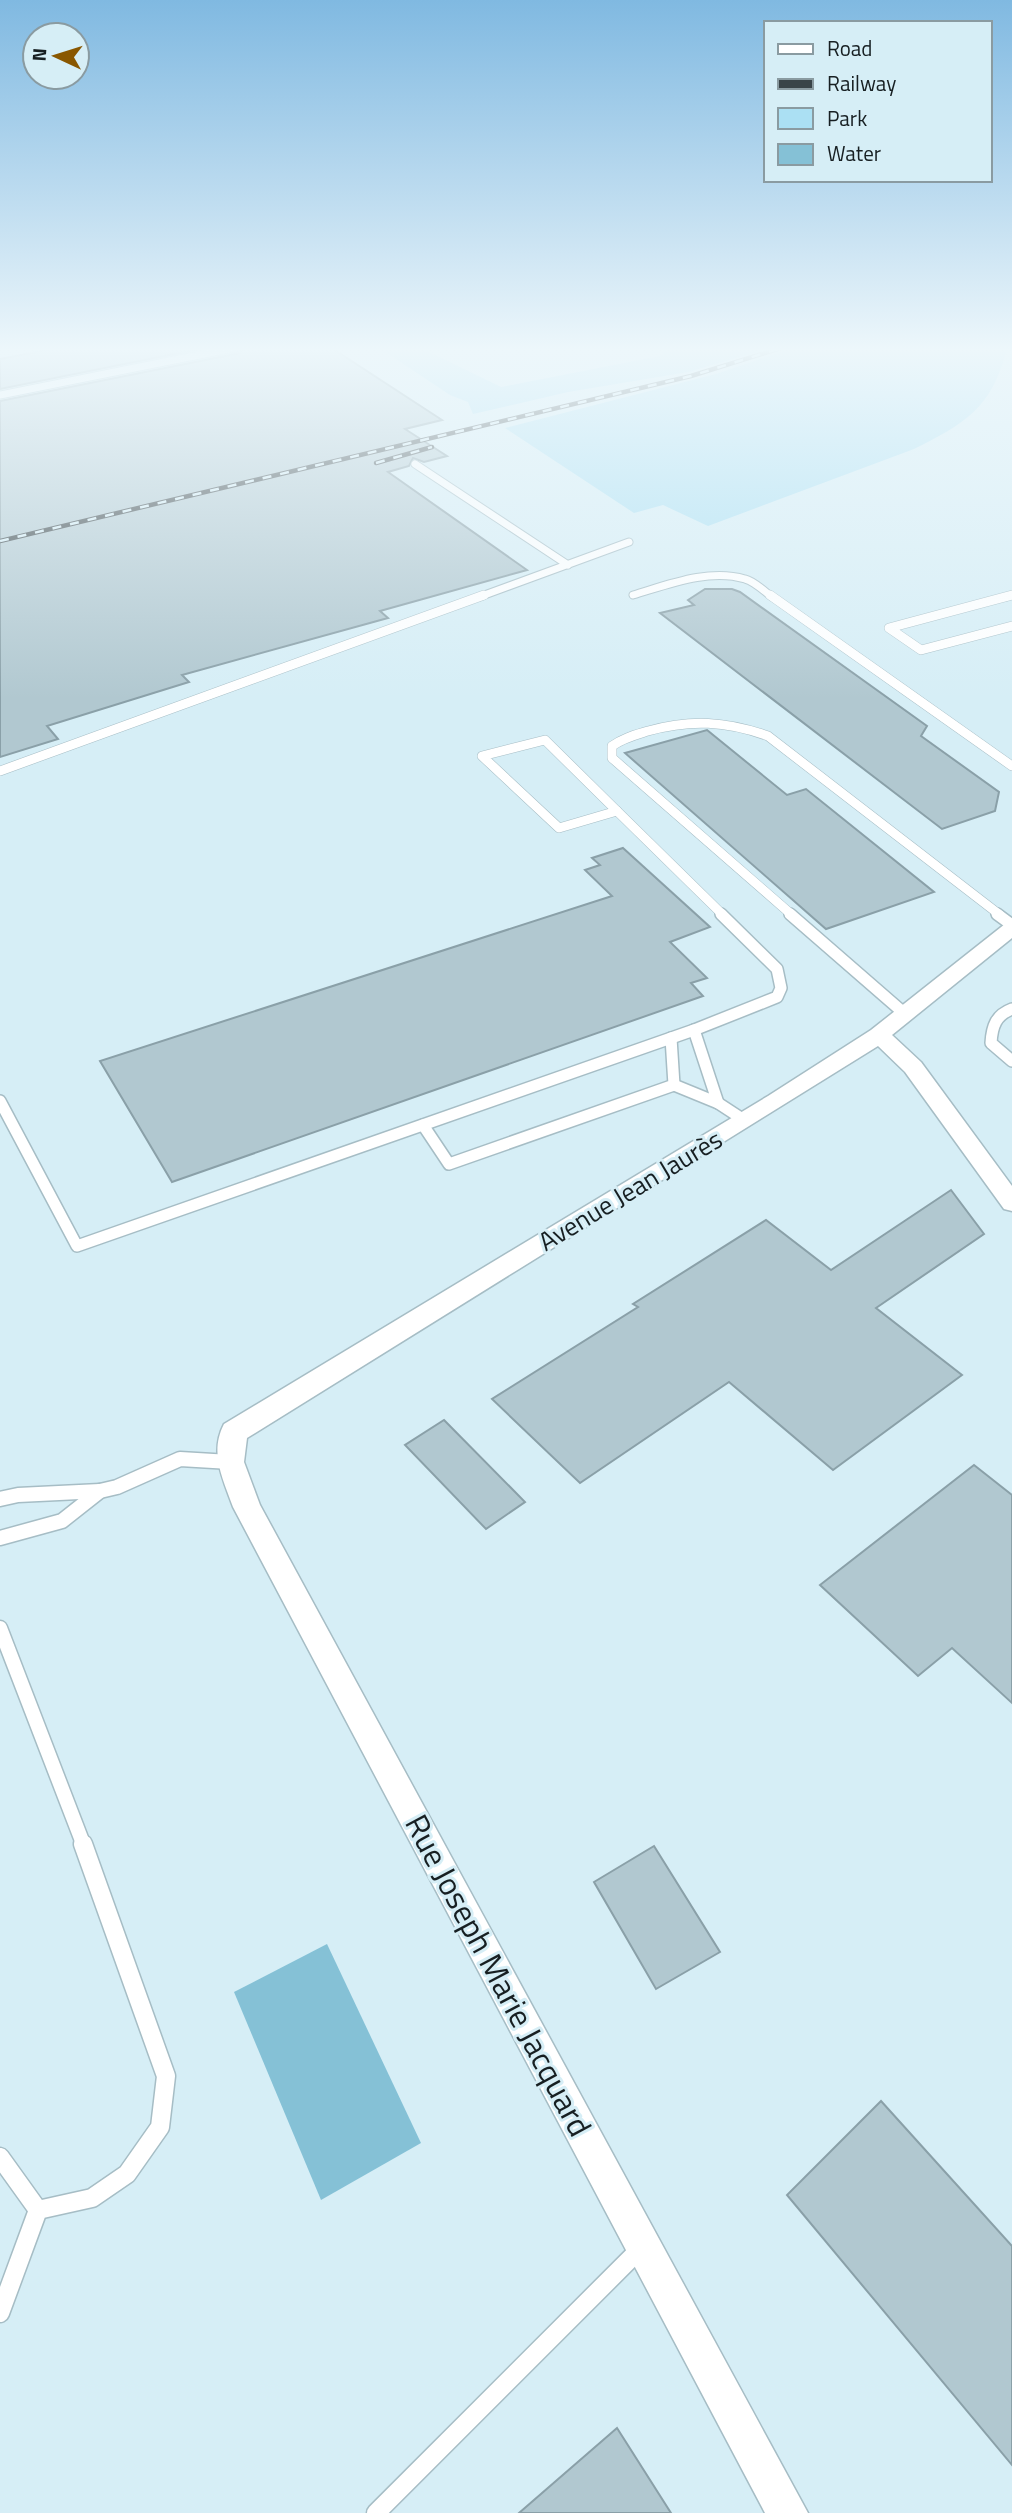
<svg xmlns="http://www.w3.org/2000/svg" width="1012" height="2513" font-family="'Titillium Web',sans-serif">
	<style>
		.green { fill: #abe0f3 }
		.water { fill: #85c1d6 }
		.building { fill: #b1c8d0; stroke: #8aa0a8; stroke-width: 2 }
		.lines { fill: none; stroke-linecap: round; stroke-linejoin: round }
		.lane-far4-casing { stroke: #a6bdc5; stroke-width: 9 }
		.lane-far3-casing { stroke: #a6bdc5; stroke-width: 10 }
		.lane-far2-casing { stroke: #a6bdc5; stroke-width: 14 }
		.lane-far1-casing { stroke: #a6bdc5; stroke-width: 17 }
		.lane-casing { stroke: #a6bdc5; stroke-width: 21 }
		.street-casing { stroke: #a6bdc5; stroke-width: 3 }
		.lane-far4 { stroke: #fff; stroke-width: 7 }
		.lane-far3 { stroke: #fff; stroke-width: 9 }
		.lane-far2 { stroke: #fff; stroke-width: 11 }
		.lane-far1 { stroke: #fff; stroke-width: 14 }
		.lane { stroke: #fff; stroke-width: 18 }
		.street { fill: #fff; fill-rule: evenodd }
		.rail-casing { stroke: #394448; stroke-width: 4.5 }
		.rail { stroke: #d6eef6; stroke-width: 2.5; stroke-dasharray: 9; stroke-linecap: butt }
		.labels { text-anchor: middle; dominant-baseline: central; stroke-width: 6; stroke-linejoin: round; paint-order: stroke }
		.street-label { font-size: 26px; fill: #171f22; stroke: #d6eef6 }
		.near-street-label { font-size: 32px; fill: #171f22; stroke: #d6eef6 }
	</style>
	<rect width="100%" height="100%" fill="#d6eef6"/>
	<g class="green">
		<polygon points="378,347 419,347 501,387 660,356 668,349 666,347 772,347 688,372 568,392 473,414 468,402 450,395"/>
		<path d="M796,347H1005L1006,351C992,408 964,424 914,449L708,526L663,505L634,513L505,428L716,374Z"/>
	</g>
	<polygon class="water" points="327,1944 421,2143 321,2200 234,1992"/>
	<g class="building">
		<polygon points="62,347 209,347 0,389 0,359"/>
		<polygon points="245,347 330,347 442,420 405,429 447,456 424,462 413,458 409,466 388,472 527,570 380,611 388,618 182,675 189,682 47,726 58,739 0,757 0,401 240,353"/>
		<polygon points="705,589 732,589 740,592 927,726 921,736 999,792 995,811 942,829 660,613 694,605 688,600"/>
		<polygon points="707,730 787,795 806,789 934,892 826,929 625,753"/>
		<polygon points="623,848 710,927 670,942 707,978 691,983 703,996 172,1182 100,1061 612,896 585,870 600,865 592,858"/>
		<polygon points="951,1190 984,1234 876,1308 962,1375 833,1470 729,1382 580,1483 492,1399 638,1307 633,1304 766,1220 831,1270"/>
		<polygon points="444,1420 525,1502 486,1529 405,1445"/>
		<polygon points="974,1465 1012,1495 1012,1703 952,1648 918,1676 820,1585"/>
		<polygon points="654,1846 720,1952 656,1989 594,1882"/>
		<polygon points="881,2101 1012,2246 1012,2465 787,2195"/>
		<polygon points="617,2428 671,2513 519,2513"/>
	</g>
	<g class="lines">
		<g class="lane-far4-casing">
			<g id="lane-far4">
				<polyline points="0,395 239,347"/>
				<polyline points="415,464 568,565"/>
				<path d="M633,595C667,585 709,568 745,579C754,581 764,591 772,597"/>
				<polyline points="479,597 629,542"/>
				<polyline points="1006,597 1012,595"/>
			</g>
		</g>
		<g class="lane-far3-casing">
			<g id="lane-far3">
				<polyline points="770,595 1012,766"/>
				<polyline points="1012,595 889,628 921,650 1012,626"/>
				<polygon points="545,740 617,811 559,828 482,756"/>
				<polyline points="0,771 484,595"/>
				<polyline points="617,811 723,915"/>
				<path d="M792,915L612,758V746C623,738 635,735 648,731C691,719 726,721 768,736L1000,915"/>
			</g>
		</g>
		<g class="lane-far2-casing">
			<g id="lane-far2">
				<polyline points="790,914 905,1014"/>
				<polyline points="997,914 1012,925"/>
				<path d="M1012,1009C996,1015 992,1026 991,1043L1012,1061"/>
				<polyline points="674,1085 718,1103 694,1030"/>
				<polyline points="0,1101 77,1246 694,1030 777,997 781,988 777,969 721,914"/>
				<polyline points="718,1103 744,1120"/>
				<polyline points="423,1125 449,1164 674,1085 671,1038"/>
			</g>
		</g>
		<g class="lane-far1-casing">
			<g id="lane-far1">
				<polyline points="0,1499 18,1495 100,1491"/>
				<polyline points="0,1538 62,1521 100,1491 117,1487 180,1459 230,1462"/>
				<polyline points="0,1628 84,1846"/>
			</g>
		</g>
		<g class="lane-casing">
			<g id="lane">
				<polyline points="0,2157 38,2210"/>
				<polyline points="0,2313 38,2210 92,2198 127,2174 160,2127 166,2076 83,1844"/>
				<polyline points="376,2513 641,2248"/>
			</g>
		</g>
		<g class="street-casing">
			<path id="street" d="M1012,922V938L892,1035L921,1062L1012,1186V1211L1004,1209L905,1072L878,1046L247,1438L244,1462L260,1505L808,2513H765L233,1507C223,1479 209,1453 224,1424L768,1096L871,1030L1005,924Z"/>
		</g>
		<use href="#lane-far4" class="lane-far4"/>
		<use href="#lane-far3" class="lane-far3"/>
		<use href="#lane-far2" class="lane-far2"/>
		<use href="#lane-far1" class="lane-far1"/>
		<use href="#lane" class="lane"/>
		<use href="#street" class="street"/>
		<g class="rail-casing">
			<g id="rail">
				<polyline points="376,463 432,447"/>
				<polyline points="0,541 691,376 784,347"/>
			</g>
		</g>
		<use href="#rail" class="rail"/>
	</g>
	<linearGradient id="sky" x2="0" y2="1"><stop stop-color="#80b9e1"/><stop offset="0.5" stop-color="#edf7fb"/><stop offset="1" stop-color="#edf7fb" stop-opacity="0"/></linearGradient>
	<rect width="1012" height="699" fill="url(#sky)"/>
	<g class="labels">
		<g class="street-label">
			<text transform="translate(630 1190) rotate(-31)">Avenue Jean Jaurès</text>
		</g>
		<g class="near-street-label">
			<text transform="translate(499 1975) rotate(62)">Rue Joseph Marie Jacquard</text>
		</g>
	</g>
	<rect x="764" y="21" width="228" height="161" fill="#d6eef6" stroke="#8a9ba1" stroke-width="2"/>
	<rect x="778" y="44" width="35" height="10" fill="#ffffff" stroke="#8a9ba1" stroke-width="2"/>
	<text x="827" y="56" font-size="21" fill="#171f22">Road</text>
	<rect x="778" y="79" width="35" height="10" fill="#394448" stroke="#8a9ba1" stroke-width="2"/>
	<text x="827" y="91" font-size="21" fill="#171f22">Railway</text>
	<rect x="778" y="108" width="35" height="21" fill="#abe0f3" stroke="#8a9ba1" stroke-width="2"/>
	<text x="827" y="126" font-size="21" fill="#171f22">Park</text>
	<rect x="778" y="144" width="35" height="21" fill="#85c1d6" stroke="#8a9ba1" stroke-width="2"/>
	<text x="827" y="161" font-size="21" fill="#171f22">Water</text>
	<g transform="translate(56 56) rotate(274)"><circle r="33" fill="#d6eef6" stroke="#8a9ba1" stroke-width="2"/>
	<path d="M0-5L12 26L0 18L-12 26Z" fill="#895700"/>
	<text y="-10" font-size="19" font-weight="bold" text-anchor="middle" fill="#171f22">N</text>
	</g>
</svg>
